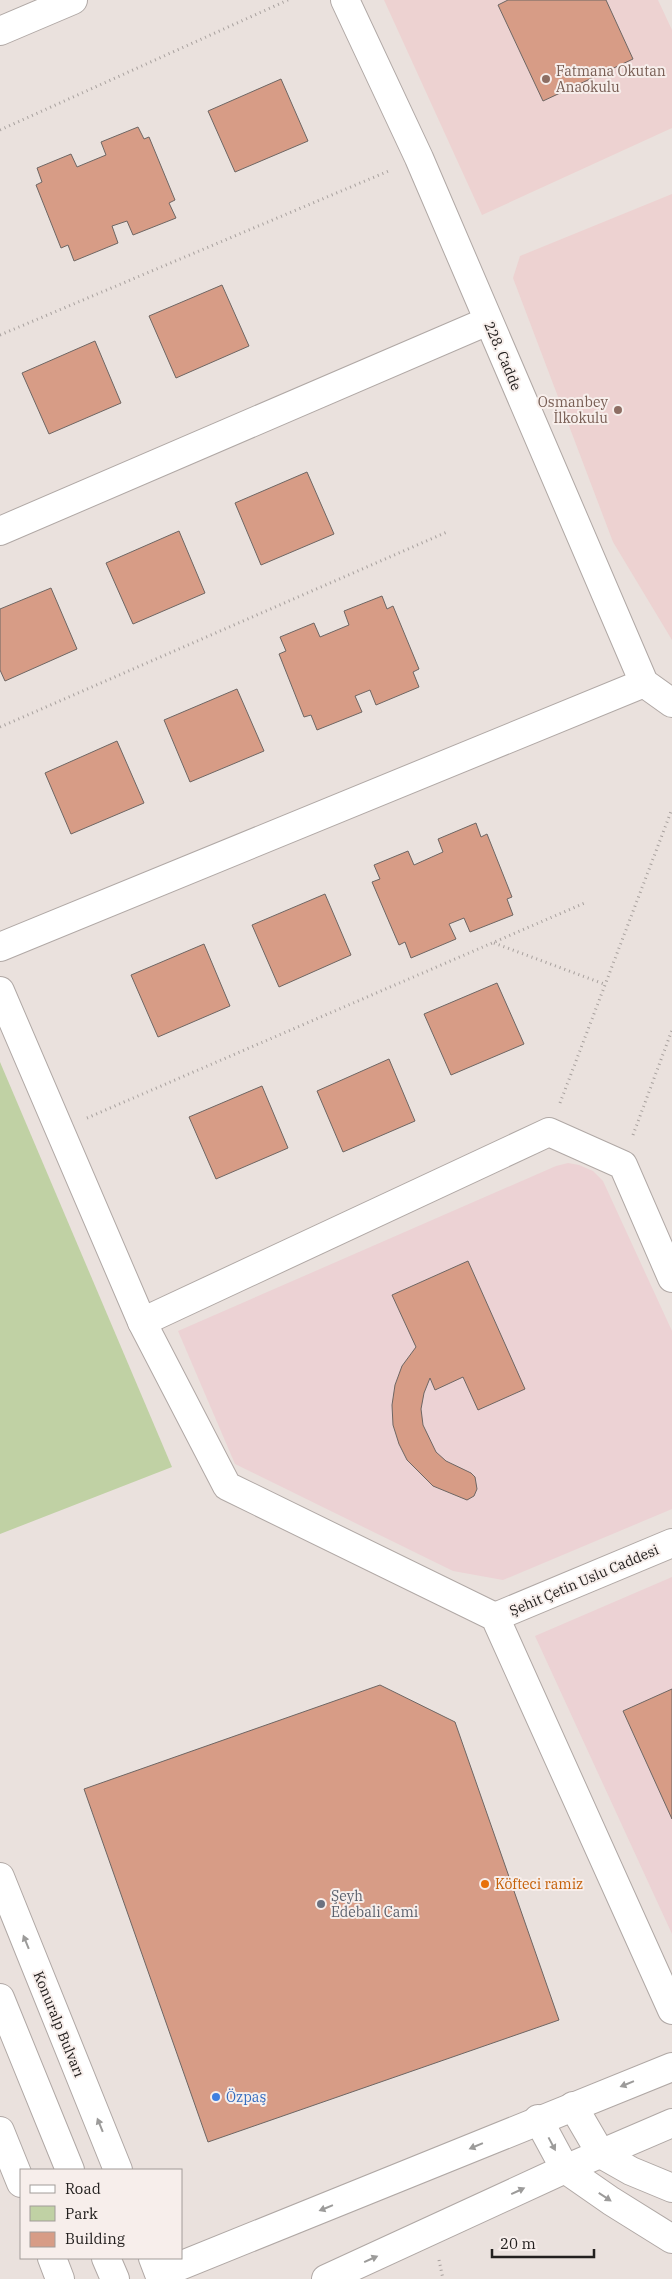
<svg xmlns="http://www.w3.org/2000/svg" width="672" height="2279" font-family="'IBM Plex Serif',serif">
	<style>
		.commercial { fill: #ecd2d4 }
		.education { fill: #edd2d1 }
		.green { fill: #c0d1a4 }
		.building { fill: #d79c86; stroke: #6e6663 }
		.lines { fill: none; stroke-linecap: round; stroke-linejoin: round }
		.minor-casing { stroke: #b0a8a5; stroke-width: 30 }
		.major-casing { stroke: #b0a8a5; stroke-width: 30 }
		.path { stroke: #a8a19e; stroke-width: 3; stroke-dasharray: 1 4; stroke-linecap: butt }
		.minor { stroke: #fff; stroke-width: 28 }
		.major { stroke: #fff; stroke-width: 28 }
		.oneway { fill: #9c9b9a }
		.education-dot { fill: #8d6e63; stroke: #f7eeeb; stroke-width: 2 }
		.food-dot { fill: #e8710a; stroke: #f7eeeb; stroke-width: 2 }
		.worship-dot { fill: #6b7280; stroke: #f7eeeb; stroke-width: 2 }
		.shop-dot { fill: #3f7fe0; stroke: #f7eeeb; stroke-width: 2 }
		.labels { text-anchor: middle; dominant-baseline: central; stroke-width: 4; stroke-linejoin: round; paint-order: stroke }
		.education-label { font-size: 14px; fill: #785e54; stroke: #f7eeeb; text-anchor: start }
		.street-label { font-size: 14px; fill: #23201f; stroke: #f7eeeb }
		.food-label { font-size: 14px; fill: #c56008; stroke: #f7eeeb; text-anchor: start }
		.worship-label { font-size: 14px; fill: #5b616d; stroke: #f7eeeb; text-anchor: start }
		.shop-label { font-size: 14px; fill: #366cbe; stroke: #f7eeeb; text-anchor: start }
	</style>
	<rect width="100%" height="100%" fill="#eae1dd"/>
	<g class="commercial">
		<polygon points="568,1163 579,1165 593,1171 603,1181 672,1331 672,1509 503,1580 453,1571 235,1464 178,1331 556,1166"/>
		<polygon points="672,1577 672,1934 535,1636"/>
	</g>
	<g class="education">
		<polygon points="384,0 658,0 672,30 672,128 482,215"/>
		<polygon points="672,194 672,640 613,542 513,278 520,256"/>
	</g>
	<polygon class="green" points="0,1062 172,1467 0,1534"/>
	<g class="building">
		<polygon points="508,0 606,0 633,59 543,101 498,5"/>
		<polygon points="281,79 308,141 235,172 208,111"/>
		<polygon points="138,127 144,139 149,137 175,200 169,203 176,218 133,235 127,221 112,226 118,243 74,261 68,245 61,248 36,185 42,182 37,168 71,154 77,167 106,155 101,142"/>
		<polygon points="222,285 249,346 176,378 149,316"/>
		<polygon points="95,341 121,403 49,434 22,373"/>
		<polygon points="307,472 334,534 261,565 235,503"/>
		<polygon points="179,531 205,593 133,624 106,563"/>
		<polygon points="51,588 77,649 5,681 0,670 0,609"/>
		<polygon points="382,596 387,609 393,606 419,669 413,672 419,687 376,705 370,690 355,696 362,712 317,730 311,715 304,717 279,654 286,651 280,637 314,623 320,637 349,625 344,611"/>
		<polygon points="237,689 264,751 190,782 164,720"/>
		<polygon points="117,741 144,803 71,834 45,773"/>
		<polygon points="476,823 481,837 487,834 512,897 507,899 513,915 470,932 464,918 449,924 456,939 411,958 405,942 399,945 372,882 380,879 374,865 408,851 414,865 443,852 438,839"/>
		<polygon points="325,894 351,955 279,987 252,925"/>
		<polygon points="204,944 230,1006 158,1037 131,975"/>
		<polygon points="497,983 524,1044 451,1075 424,1014"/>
		<polygon points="389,1059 415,1121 343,1152 317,1091"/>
		<polygon points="262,1086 288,1148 216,1179 189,1117"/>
		<polygon points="468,1261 525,1389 478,1410 463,1377 435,1390 430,1378 424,1393 421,1409 423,1425 436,1452 446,1461 471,1473 475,1477 477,1489 474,1496 467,1500 433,1486 407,1460 399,1444 393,1425 392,1405 395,1385 402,1366 416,1347 392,1295"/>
		<polygon points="380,1685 455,1722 559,2020 208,2142 84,1789"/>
		<polygon points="672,1689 672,1819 623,1711"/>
	</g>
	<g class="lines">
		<g class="minor-casing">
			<g id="minor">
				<polyline points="345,0 419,158 644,683 672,703"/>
				<polyline points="0,31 73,0"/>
				<polyline points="0,531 488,321"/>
				<polyline points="0,947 644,683"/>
				<polyline points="0,991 142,1322 227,1486 495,1617 672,2010"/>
				<polyline points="142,1322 549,1132 623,1165 672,1278"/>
				<polyline points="495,1617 672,1543"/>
				<polyline points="0,1998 70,2170"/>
				<polyline points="573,2106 601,2154 631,2171 672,2188"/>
				<polyline points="538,2119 565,2169 611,2201 672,2239"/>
				<polyline points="106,2258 115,2279"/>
				<polyline points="160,2274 672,2067"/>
				<polyline points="326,2279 565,2169 672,2123"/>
			</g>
		</g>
		<g class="major-casing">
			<g id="major">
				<polyline points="0,1877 118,2170"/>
				<polyline points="0,2131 21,2183"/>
				<polyline points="52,2258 60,2279"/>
				<polyline points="153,2258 161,2279"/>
			</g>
		</g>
		<g class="path">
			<polyline points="0,130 288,0"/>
			<polyline points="0,335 391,170"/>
			<polyline points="0,727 447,532"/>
			<polyline points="494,943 604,984"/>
			<polyline points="560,1103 672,809"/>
			<polyline points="87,1118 587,902"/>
			<polyline points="633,1135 672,1030"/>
			<polyline points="439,2260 443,2279"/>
		</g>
		<use href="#minor" class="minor"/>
		<use href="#major" class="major"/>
	</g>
	<defs><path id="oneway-solid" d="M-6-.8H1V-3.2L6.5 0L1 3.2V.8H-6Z" transform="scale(1.25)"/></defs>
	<g class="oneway">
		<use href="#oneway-solid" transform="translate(26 1942) rotate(-112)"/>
		<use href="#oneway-solid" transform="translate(627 2084) rotate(158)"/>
		<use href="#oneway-solid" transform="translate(100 2125) rotate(-112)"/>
		<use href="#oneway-solid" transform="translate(552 2144) rotate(62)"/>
		<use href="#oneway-solid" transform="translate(476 2146) rotate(157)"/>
		<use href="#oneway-solid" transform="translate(518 2191) rotate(-25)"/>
		<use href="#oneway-solid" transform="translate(605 2197) rotate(33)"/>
		<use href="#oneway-solid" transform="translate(326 2208) rotate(158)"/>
		<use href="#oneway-solid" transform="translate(371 2259) rotate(-24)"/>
	</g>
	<g class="education-dot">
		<circle cx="546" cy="79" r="5"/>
		<circle cx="618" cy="410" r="5"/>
	</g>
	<circle class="food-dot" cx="485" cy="1884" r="5"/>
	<circle class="worship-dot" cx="321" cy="1904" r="5"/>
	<circle class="shop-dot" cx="216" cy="2097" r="5"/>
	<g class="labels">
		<g class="education-label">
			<text x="556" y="71">Fatmana Okutan<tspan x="556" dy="16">Anaokulu</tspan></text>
			<text x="608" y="402" text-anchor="end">Osmanbey<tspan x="608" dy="16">İlkokulu</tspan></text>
		</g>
		<g class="street-label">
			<text transform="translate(503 356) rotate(67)">228. Cadde</text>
			<text transform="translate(584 1580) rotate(-23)">Şehit Çetin Uslu Caddesi</text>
			<text transform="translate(59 2024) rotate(68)">Konuralp Bulvarı</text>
		</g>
		<g class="food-label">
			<text x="495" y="1884">Köfteci ramiz</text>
		</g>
		<g class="worship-label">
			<text x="331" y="1896">Şeyh<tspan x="331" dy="16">Edebali Cami</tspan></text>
		</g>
		<g class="shop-label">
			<text x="226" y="2097">Özpaş</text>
		</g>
	</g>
	<rect x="20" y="2169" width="162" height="90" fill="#f7eeeb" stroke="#a29c99"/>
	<rect x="30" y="2185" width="25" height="8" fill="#ffffff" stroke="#a29c99"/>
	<text x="65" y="2194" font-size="15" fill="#23201f">Road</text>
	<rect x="30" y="2206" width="25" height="15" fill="#c0d1a4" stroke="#a29c99"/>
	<text x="65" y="2219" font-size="15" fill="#23201f">Park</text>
	<rect x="30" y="2232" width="25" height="15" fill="#d79c86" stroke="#a29c99"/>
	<text x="65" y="2244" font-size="15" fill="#23201f">Building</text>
	<path d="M492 2249v8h102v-8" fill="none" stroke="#23201f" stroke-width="2.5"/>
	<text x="500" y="2249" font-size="15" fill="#23201f" stroke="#f7eeeb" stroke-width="4" paint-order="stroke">20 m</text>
</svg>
